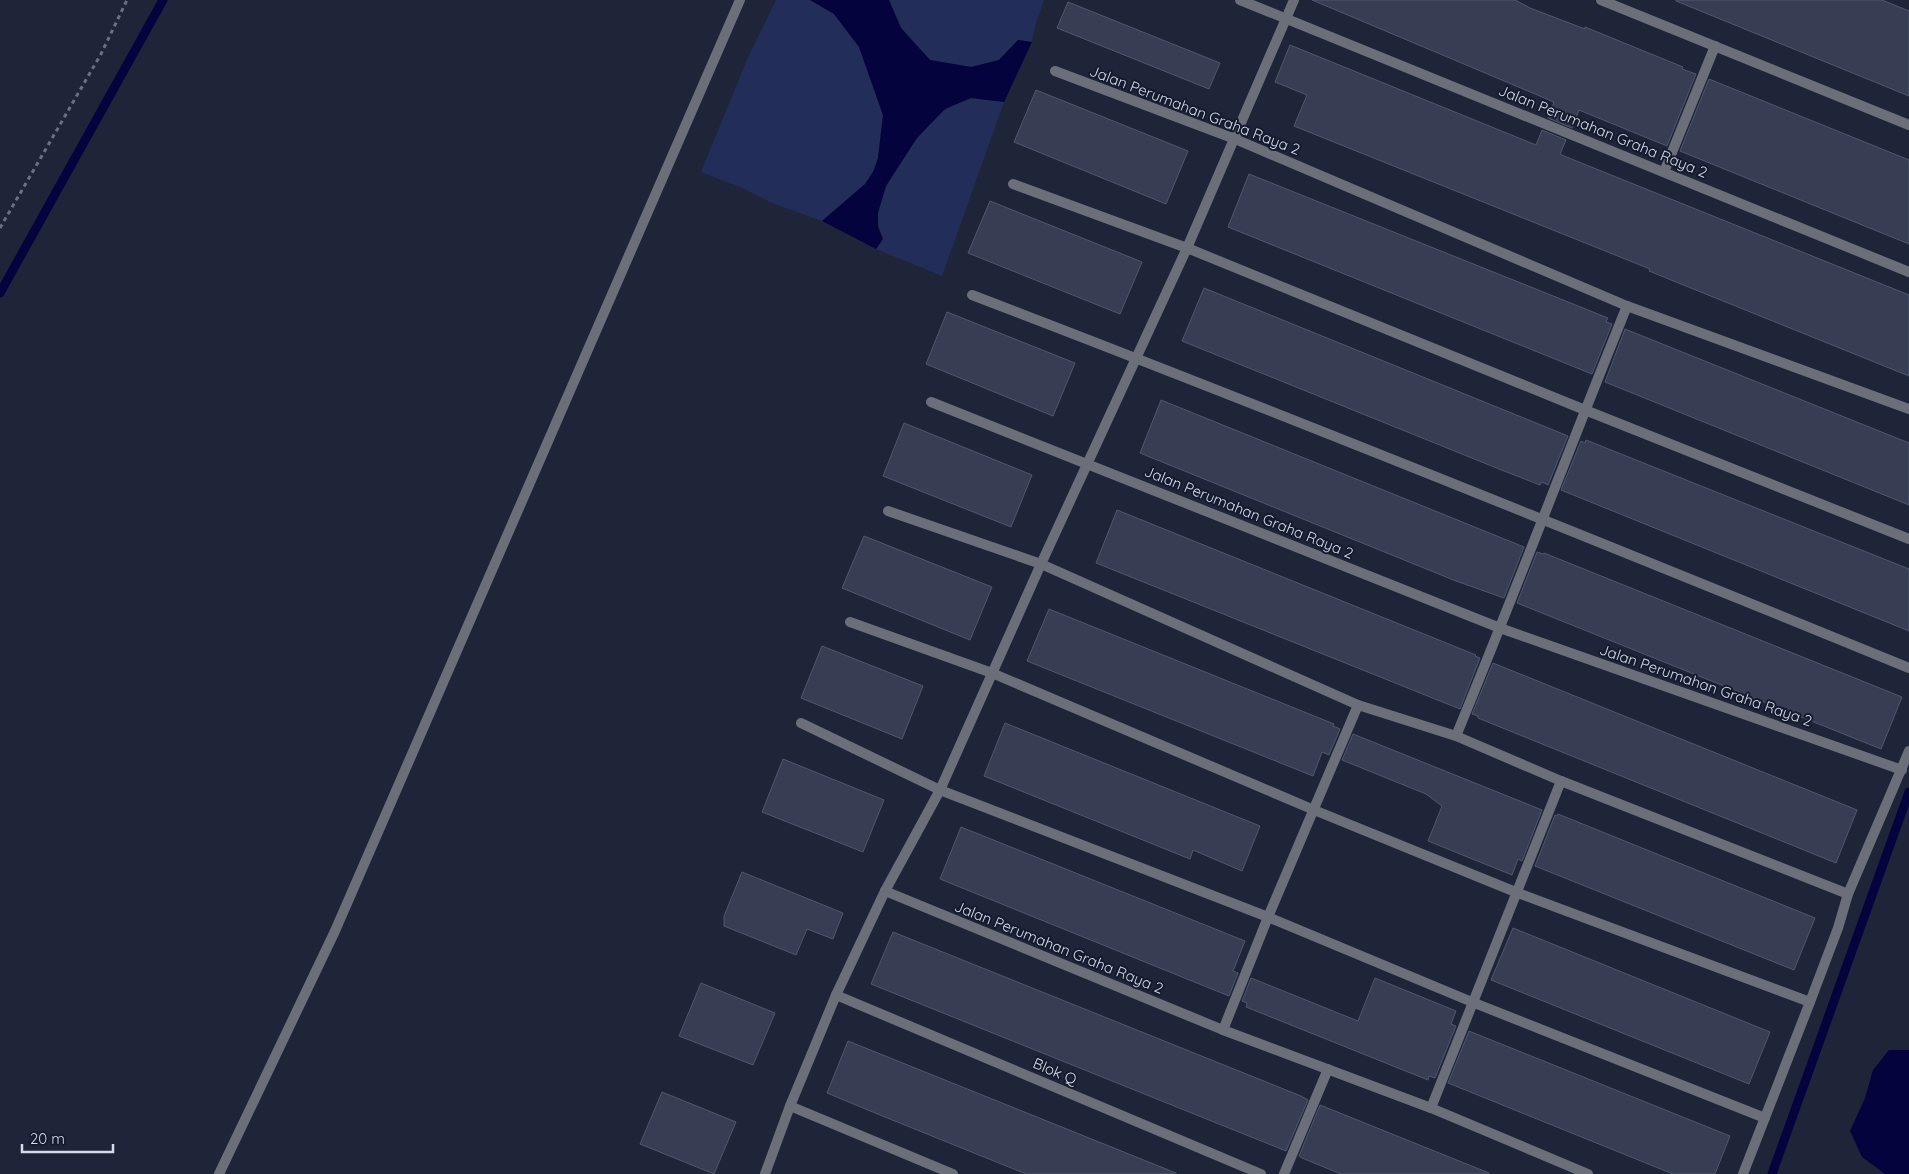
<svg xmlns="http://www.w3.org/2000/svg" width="1909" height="1174" font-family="Quicksand,sans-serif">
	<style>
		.green { fill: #222d59 }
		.water { fill: #05033d }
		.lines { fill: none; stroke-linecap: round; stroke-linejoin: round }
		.stream { stroke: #05033d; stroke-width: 9 }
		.building { fill: #373e54; stroke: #50586e }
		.path { stroke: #6b7182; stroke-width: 3; stroke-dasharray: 4 4; stroke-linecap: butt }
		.street { stroke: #6b6f7a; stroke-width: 10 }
		.labels { text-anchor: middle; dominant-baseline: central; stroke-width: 4; stroke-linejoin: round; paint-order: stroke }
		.street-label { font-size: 15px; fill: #d6dbe8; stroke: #151b2e }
	</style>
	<rect width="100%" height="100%" fill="#1e2539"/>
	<g class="green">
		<polygon points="776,0 810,0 834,14 859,47 883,115 878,158 873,172 865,184 822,221 772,203 742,188 701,172 746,62"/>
		<polygon points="889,0 1044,0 1035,26 1032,42 1018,40 999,60 971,67 930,60 901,28"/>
		<path d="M971,98L1004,102L942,276L876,249L883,239C880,231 877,223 878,213C882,182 919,131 943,111C951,105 963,102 971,98Z"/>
	</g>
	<g class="water">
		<polygon points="810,0 889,0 901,28 930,60 971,67 999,60 1018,40 1032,42 1004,102 971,98 945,109 917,138 886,186 878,213 878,227 883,239 876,249 822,221 865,184 873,172 878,158 883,115 859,47 834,14"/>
		<polygon points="1889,1050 1909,1050 1909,1174 1885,1174 1862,1157 1850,1131 1865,1098 1873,1070"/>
	</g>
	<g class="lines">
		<g class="stream">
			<polyline points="0,293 163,0"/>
			<polyline points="1772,1174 1909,792"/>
		</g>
	</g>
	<g class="building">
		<polygon points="1312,0 1515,0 1530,8 1585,29 1585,27 1683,67 1682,69 1696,74 1667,146 1579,110 1572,128 1548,118 1554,102"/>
		<polygon points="1676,0 1882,0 1909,11 1909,96 1676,1"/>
		<polygon points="1068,2 1220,63 1209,89 1057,28"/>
		<polygon points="1290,45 1536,145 1542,130 1566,140 1560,154 1564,156 1909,295 1909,376 1676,282 1649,271 1650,269 1294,126 1307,95 1275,82"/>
		<polygon points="1709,79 1909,160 1909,244 1680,151"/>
		<polygon points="1036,90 1188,151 1166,204 1014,142"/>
		<polygon points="1249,174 1608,318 1606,322 1612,324 1592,374 1228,227"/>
		<polygon points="990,201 1142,262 1120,314 968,253"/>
		<polygon points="1204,288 1568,436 1548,485 1542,482 1540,485 1504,471 1182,341"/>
		<polygon points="947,312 1075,363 1053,416 926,364"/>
		<polygon points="1625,329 1909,443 1909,505 1605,382"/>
		<polygon points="1161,400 1524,547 1504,598 1456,581 1140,453"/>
		<polygon points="904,423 1032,475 1011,527 883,476"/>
		<polygon points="1586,440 1909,569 1909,631 1561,490 1581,441 1585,443"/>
		<polygon points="1117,510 1476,655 1475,656 1480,658 1460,709 1096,563"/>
		<polygon points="864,536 992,587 970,640 842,588"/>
		<polygon points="1537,552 1543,554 1544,553 1902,697 1881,749 1517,603"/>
		<polygon points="1049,609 1334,724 1333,726 1340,729 1329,755 1322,752 1313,776 1027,661"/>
		<polygon points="822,646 923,686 902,739 801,698"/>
		<polygon points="1493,663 1857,810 1836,863 1478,718 1478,716 1472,714"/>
		<polygon points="1005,723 1260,826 1242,871 1193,850 1190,859 984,776"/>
		<polygon points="1353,734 1542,810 1522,861 1518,859 1512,875 1428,841 1442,806 1426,794 1342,760"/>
		<polygon points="783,759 884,800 863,852 762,812"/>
		<polygon points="1558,814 1815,918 1794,970 1535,866 1555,815 1557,816"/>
		<polygon points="961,827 1245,941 1233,971 1238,973 1229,996 940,879"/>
		<polygon points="742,872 843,913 833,939 807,929 796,955 724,926 724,916"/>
		<polygon points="1513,928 1770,1032 1749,1084 1491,980"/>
		<polygon points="893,932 1301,1096 1308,1100 1286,1151 871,984"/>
		<polygon points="1251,978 1358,1021 1375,978 1456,1011 1451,1024 1456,1026 1435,1078 1429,1076 1428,1080 1246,1007 1247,1003 1242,1001"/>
		<polygon points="701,983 775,1013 753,1065 679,1036"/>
		<polygon points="1469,1031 1730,1136 1715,1174 1673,1174 1448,1083"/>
		<polygon points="848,1041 1176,1173 1176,1174 1026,1174 880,1115 827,1093"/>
		<polygon points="662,1092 736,1122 714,1174 640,1144"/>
		<polygon points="1320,1105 1489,1173 1489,1174 1341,1174 1302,1158 1299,1156"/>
	</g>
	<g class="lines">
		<polyline class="path" points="0,228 101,54 127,0"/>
		<g class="street">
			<polyline points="1240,0 1909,272"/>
			<polyline points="1601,0 1909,125"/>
			<polyline points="1055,71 1235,139 1627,306 1909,409"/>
			<polyline points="1664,172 1715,46"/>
			<polyline points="1013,184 1187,248 1585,410 1909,539"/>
			<path d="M972,295C1286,415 1598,541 1909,668"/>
			<polyline points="931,402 1500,628 1902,770"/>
			<polyline points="888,511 1041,564 1358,705 1456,736 1561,781 1848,894"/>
			<polyline points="850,622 992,673 1314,810 1518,893 1810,1002"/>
			<polyline points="801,723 940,790 1268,917 1472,1002 1765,1118"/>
			<path d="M1456,736C1515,593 1569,449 1627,306"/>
			<polyline points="885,891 1223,1030 1431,1108 1588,1174"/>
			<polyline points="836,995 1261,1174"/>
			<polyline points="1223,1030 1268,917 1358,705"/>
			<polyline points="790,1106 953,1174"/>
			<polyline points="1431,1108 1561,781"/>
			<polyline points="219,1174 335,931 740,0"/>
			<polyline points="765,1174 790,1106 836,995 885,891 940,790 1041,564 1187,248 1294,0"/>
			<polyline points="1284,1174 1328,1069"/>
			<polyline points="1743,1174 1810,1002 1838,928 1848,894 1909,751"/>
		</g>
	</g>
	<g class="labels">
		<g class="street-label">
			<text transform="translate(1195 110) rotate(21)">Jalan Perumahan Graha Raya 2</text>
			<text transform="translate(1603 131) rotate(22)">Jalan Perumahan Graha Raya 2</text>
			<text transform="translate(1249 512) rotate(22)">Jalan Perumahan Graha Raya 2</text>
			<text transform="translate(1706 685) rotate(19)">Jalan Perumahan Graha Raya 2</text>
			<text transform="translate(1059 947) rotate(22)">Jalan Perumahan Graha Raya 2</text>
			<text transform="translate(1055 1071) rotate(23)">Blok Q</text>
		</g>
	</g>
	<path d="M22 1144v8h91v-8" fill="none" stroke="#d6dbe8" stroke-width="2.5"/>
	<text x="30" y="1144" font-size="15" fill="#d6dbe8" stroke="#151b2e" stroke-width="4" paint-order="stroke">20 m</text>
</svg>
